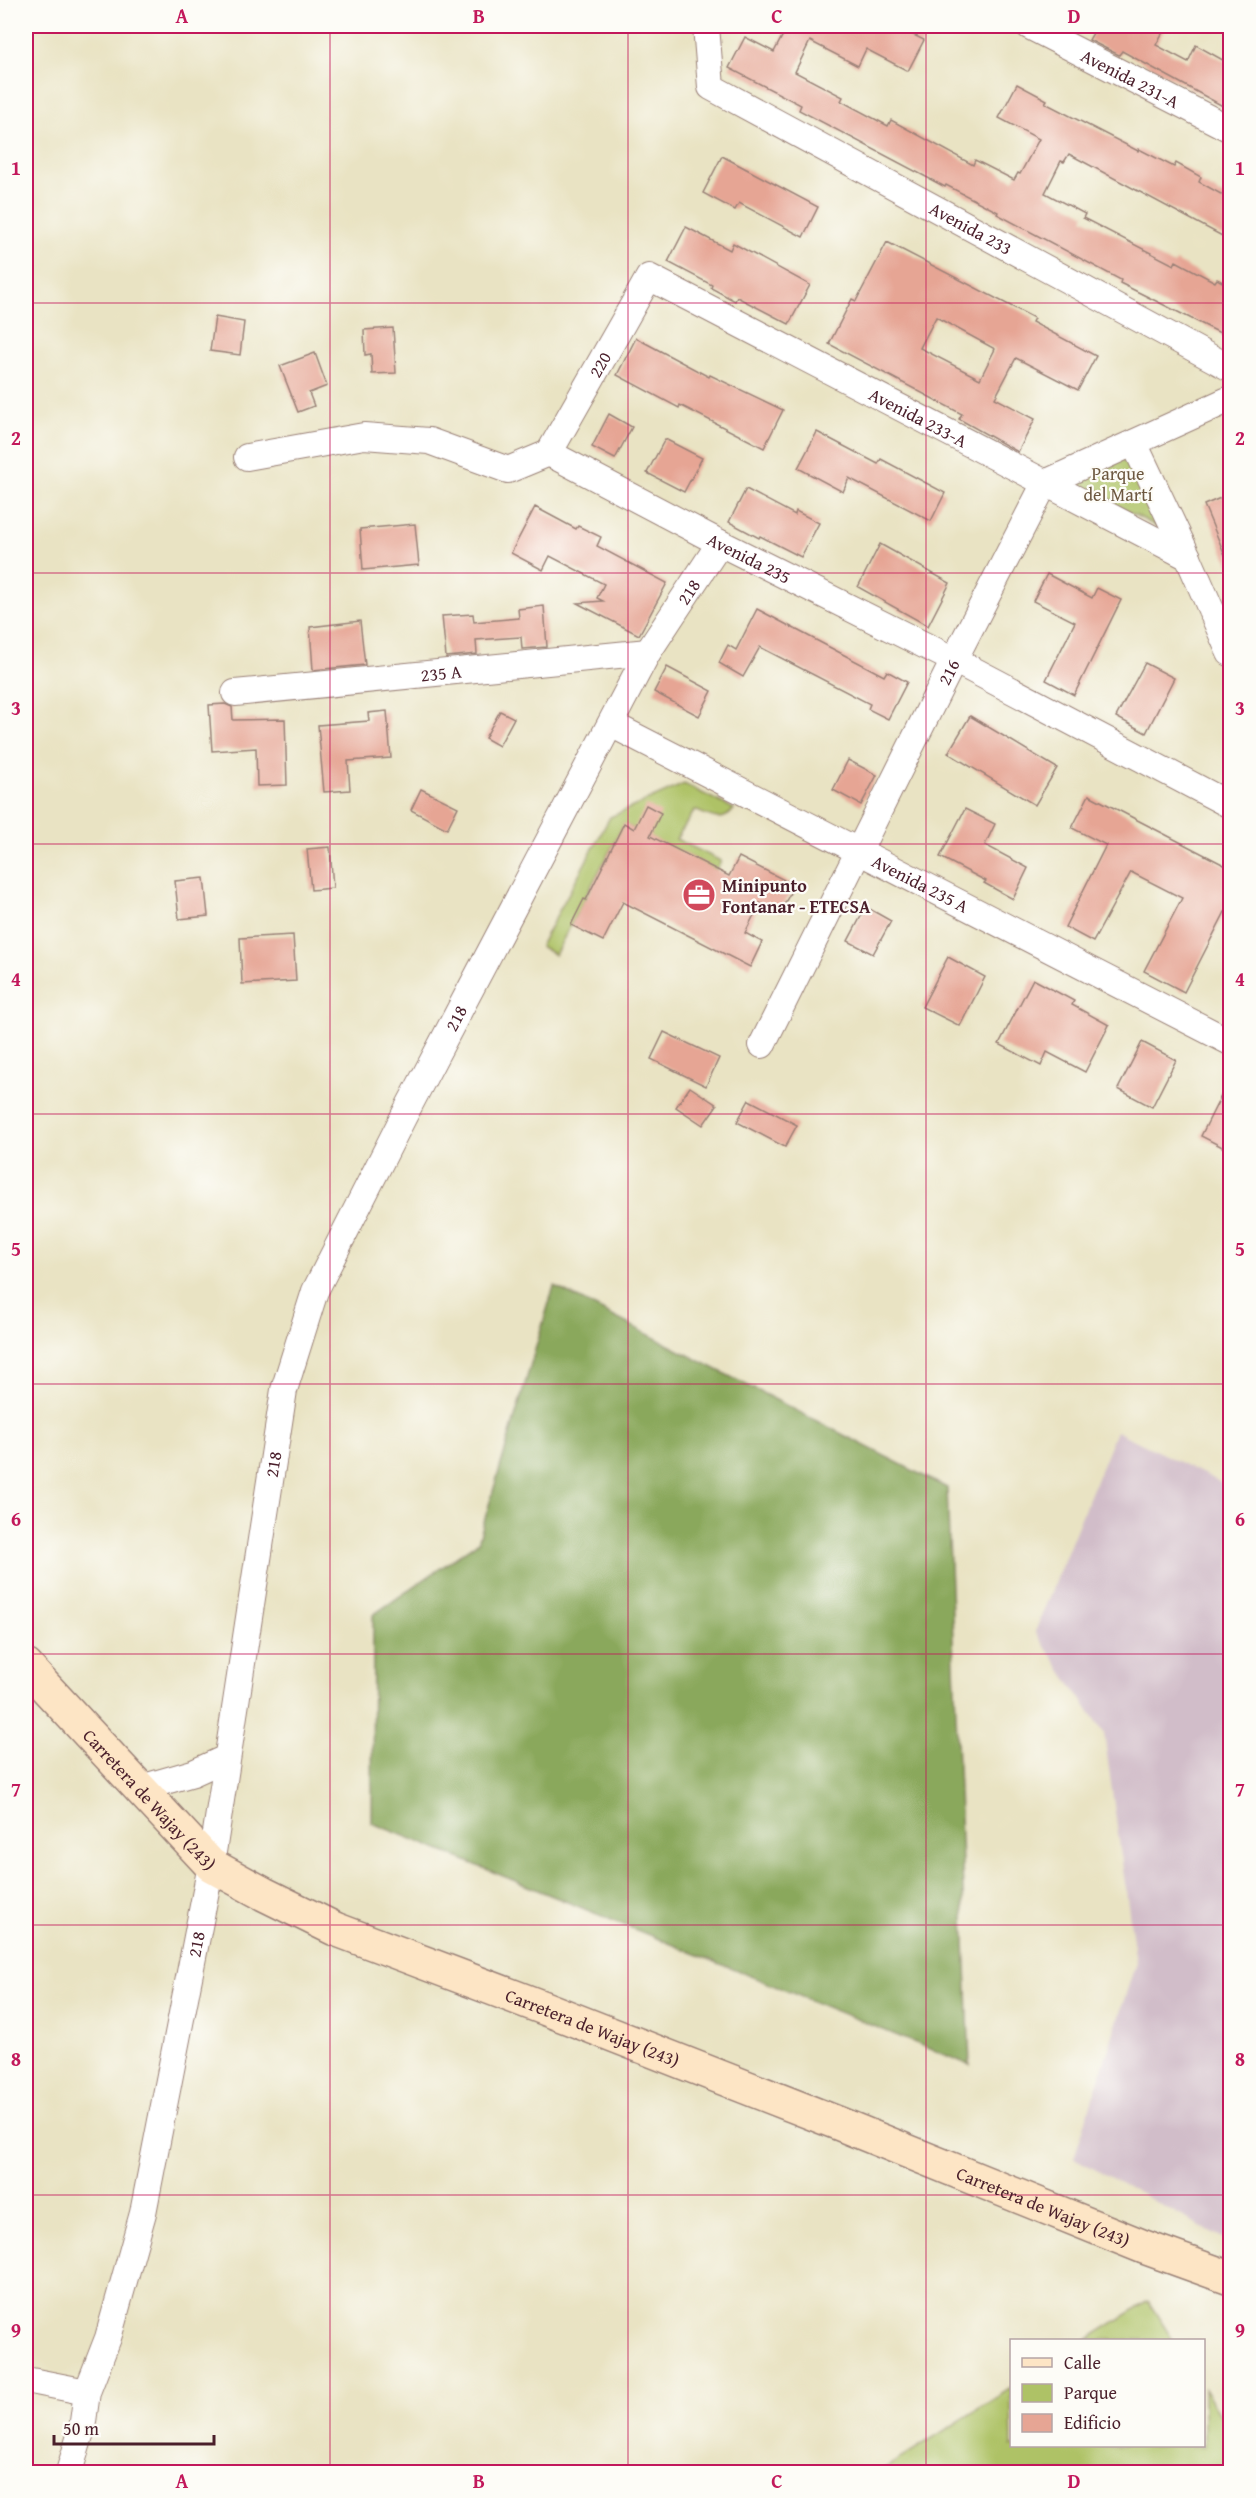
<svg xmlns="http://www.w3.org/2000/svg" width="1256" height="2498" font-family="'Gentium Book Plus',serif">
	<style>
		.industrial { fill: #d1bdc9 }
		.green { fill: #aec266; stroke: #7c7048; stroke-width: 1.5 }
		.forest { fill: #8aa85b; stroke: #6a6443; stroke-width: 1.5 }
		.building { fill: #e6a594; fill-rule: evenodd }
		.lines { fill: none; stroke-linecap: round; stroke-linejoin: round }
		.minor-casing { stroke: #9a8177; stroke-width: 28 }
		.secondary-casing { stroke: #9a8177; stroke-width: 36 }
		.minor { stroke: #fff; stroke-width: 26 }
		.secondary { stroke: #fde5c5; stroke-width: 33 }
		.grid { fill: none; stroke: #c2185b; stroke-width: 1.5; stroke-opacity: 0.55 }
		.labels { text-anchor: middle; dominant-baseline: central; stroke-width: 4.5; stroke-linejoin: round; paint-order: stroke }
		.street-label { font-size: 18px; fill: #4a1f2b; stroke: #fdfcf7 }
		.park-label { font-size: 18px; fill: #6d5840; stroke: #fdfcf7 }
		.poi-label { font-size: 18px; font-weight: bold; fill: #4a1f2b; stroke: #fdfcf7; text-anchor: start }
		.neatline { fill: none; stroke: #c2185b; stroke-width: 2 }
		.grid-label { font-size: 20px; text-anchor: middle; font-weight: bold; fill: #c2185b }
	</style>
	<rect width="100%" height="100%" fill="#fdfcf7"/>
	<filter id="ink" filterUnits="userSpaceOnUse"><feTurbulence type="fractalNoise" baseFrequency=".0167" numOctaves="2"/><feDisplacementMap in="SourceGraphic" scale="12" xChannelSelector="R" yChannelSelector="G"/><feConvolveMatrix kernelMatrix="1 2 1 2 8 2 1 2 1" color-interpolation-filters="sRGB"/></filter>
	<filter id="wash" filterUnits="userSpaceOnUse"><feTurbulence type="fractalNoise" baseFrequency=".008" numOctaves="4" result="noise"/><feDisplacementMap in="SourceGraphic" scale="24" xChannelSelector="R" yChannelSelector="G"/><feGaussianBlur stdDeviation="1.35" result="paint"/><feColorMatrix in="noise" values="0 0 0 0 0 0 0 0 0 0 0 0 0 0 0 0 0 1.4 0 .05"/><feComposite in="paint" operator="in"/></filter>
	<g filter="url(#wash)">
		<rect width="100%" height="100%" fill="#e9e3c3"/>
		<polygon class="industrial" points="1116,1431 1230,1487 1230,2242 1074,2158 1136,1962 1104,1733 1035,1632"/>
		<g class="green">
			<polygon points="1127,456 1160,528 1071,482"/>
			<path d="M684,784L734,809C723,825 709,816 695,810L676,839L721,861L716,870L624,824L555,955L540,946L610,817Z"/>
			<polygon points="1148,2301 1173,2340 1086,2340"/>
			<polygon points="1011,2388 1012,2446 1204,2446 1204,2389 1230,2431 1230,2472 879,2472"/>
		</g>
		<polygon class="forest" points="554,1286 947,1488 970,2065 372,1823 373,1615 478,1542"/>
		<g id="blocks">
			<g class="building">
				<polygon points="780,26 895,26 924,40 908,71 866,49 858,66 810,41 795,72 843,97 841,101 888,126 891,120 973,165 975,160 1014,180 1018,173 1020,174 1039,139 999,118 1017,84 1047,100 1045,103 1138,151 1139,149 1174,167 1176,163 1201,177 1199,182 1230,199 1230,225 1224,237 1069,154 1064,162 1061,161 1045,193 1085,214 1083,218 1174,265 1176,261 1215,282 1217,279 1230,286 1230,338 1120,283 1121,280 997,214 998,212 946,185 945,187 799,110 801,105 729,68 745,37 774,52 786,29"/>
				<polygon points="1097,26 1155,26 1164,30 1156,45 1188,62 1196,45 1230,64 1230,110 1122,51 1119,55 1089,40"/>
				<polygon points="722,156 818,207 803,237 739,203 735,210 703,193"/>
				<polygon points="686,227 730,250 733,243 810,285 789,324 737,297 735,301 711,288 712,285 668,262"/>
				<path d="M887,242L1034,318L1032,322L1096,356L1078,390L1016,358L995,398L1035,419L1018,452L959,419L962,414L829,344L852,299L856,301ZM936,317L995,349L980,379L920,348Z"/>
				<polygon points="215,317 244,322 240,355 210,351"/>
				<polygon points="393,328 396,373 372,374 371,354 365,355 364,330"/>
				<polygon points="636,338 709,377 710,375 783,410 764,448 680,405 679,408 617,375"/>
				<polygon points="315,353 327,386 309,393 314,406 298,412 280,366"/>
				<polygon points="609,414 632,427 615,459 592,447"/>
				<polygon points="817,432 878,464 881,459 945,493 931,521 849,478 843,492 798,468"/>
				<polygon points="665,439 702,458 684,492 647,473"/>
				<polygon points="746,489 795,515 796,511 819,523 801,557 760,536 759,538 729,522"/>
				<polygon points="1230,494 1230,567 1204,505"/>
				<polygon points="535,507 576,529 578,526 601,537 597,546 667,583 639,635 577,603 603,601 597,598 604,584 550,556 543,570 511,553"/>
				<polygon points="415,524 419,565 363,570 360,529"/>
				<polygon points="880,544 950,583 928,626 858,587"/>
				<polygon points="1047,574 1092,598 1097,588 1121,600 1074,695 1046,680 1075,622 1033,601"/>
				<polygon points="544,606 547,647 522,649 521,637 476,640 477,654 446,657 442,616 473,614 474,622 519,618 518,609"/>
				<polygon points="757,609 884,676 887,671 907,682 888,719 868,709 870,704 760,647 743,677 719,663 728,645 736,650"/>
				<polygon points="360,621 365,665 313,670 310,627"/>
				<polygon points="1145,663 1174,678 1146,733 1116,717"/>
				<polygon points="667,667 712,691 699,716 654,692"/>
				<polygon points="225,704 232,707 233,720 285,719 287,785 257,786 256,748 212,751 209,705"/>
				<polygon points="387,711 391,758 348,761 350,790 324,792 318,725 369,721 368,713"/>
				<polygon points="500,711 514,718 499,746 485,738"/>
				<polygon points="970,716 1057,768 1035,805 948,753"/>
				<polygon points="848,760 877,775 861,805 833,790"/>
				<polygon points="421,789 458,807 447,829 411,810"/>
				<polygon points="1089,795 1230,868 1230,914 1225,912 1184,992 1144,971 1182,898 1131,872 1093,942 1065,927 1106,845 1072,828"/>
				<polygon points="646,805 661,813 650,836 729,876 739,857 794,885 780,913 760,903 745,933 762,942 750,967 623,902 603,941 571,925 584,899 586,900 624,823 634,829"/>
				<polygon points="965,809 995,824 985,845 1028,868 1013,899 984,883 986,881 940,857"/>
				<polygon points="330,847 333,888 311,890 307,849"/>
				<polygon points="204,878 208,916 179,919 175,881"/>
				<polygon points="866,907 891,921 873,954 848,941"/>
				<polygon points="293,935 296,981 242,984 240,938"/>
				<polygon points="948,957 985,977 960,1026 922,1007"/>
				<polygon points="1033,979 1074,1001 1072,1005 1109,1025 1085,1072 1047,1052 1041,1066 999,1044"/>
				<polygon points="664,1032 719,1058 706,1086 651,1059"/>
				<polygon points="1142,1042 1176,1060 1152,1107 1118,1089"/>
				<polygon points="1230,1078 1230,1151 1201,1136"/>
				<polygon points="690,1087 717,1105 703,1125 676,1107"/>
				<polygon points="749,1100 797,1125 785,1147 737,1122"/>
			</g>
		</g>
	</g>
	<g filter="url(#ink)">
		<use href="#blocks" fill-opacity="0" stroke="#9a8177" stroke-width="1.5"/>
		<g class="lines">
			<g class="minor-casing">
				<g id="minor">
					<path id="s1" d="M706,26L711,87L1230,368"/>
					<path id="s2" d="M1029,26L1230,129"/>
					<polyline points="1134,443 1188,557"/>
					<path id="s3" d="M549,453L649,277L1188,557L1230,653"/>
					<path id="s4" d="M549,453L720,543L954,660L1230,805"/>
					<polyline points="247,457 364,436 429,441 508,470 549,453"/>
					<path id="s5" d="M235,693L648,652"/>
					<path id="s6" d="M611,724L1230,1042"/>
					<path id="s7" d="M762,1045L954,660L1045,483L1230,399"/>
					<polyline points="141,1788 193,1773 226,1758"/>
					<polyline points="26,2380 87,2392"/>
					<path id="s8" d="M69,2472L82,2429L87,2392L108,2338L143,2213L211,1865L284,1390L315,1291L410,1104L648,652L720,543"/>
				</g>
			</g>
			<g class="secondary-casing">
				<g id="secondary">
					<path id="s9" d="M26,1666L211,1865L264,1894L335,1929L544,2008L840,2124L1144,2247L1230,2278"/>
				</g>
			</g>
			<use href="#minor" class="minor"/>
			<use href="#secondary" class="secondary"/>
		</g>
	</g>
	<path class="grid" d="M330,26V2472M628,26V2472M926,26V2472M26,303H1230M26,573H1230M26,844H1230M26,1114H1230M26,1384H1230M26,1654H1230M26,1925H1230M26,2195H1230"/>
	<defs>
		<g id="office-disc" transform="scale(1.725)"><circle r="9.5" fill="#d1495b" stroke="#fdfcf7"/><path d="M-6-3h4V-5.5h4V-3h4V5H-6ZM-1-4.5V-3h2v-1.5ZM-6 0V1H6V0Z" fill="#fff"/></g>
	</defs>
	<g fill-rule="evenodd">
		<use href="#office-disc" x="699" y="895"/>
	</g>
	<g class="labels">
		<g class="street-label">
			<text stroke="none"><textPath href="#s2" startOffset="114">Avenida 231-A</textPath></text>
			<text stroke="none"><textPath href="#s1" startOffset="357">Avenida 233</textPath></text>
			<text stroke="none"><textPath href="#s3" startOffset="102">220</textPath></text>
			<text stroke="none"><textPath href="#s3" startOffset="506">Avenida 233-A</textPath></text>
			<text stroke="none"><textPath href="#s4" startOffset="226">Avenida 235</textPath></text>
			<text stroke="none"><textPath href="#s8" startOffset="2002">218</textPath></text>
			<text stroke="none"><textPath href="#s5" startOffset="207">235 A</textPath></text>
			<text stroke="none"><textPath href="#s7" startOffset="417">216</textPath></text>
			<text stroke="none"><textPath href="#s6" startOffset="348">Avenida 235 A</textPath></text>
			<text stroke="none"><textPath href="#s8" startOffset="1516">218</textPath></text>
			<text stroke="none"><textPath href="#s8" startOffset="1030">218</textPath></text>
			<text stroke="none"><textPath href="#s9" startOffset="182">Carretera de Wajay (243)</textPath></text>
			<text stroke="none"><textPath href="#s8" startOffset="544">218</textPath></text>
			<text stroke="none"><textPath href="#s9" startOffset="687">Carretera de Wajay (243)</textPath></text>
			<text stroke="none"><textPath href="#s9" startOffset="1172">Carretera de Wajay (243)</textPath></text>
		</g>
		<g class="park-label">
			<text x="1118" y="473">Parque<tspan x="1118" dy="21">del Martí</tspan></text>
		</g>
		<g class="poi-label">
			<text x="722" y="885">Minipunto<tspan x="722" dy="21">Fontanar - ETECSA</tspan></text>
		</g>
	</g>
	<rect width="1256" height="2498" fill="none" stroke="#fdfcf7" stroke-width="66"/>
	<rect x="1010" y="2339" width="195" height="108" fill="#fdfcf7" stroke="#b5a4a5" stroke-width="1.5"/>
	<rect x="1022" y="2358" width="30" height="9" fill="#fde5c5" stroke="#b5a4a5" stroke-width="1.5"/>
	<text x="1064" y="2369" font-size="18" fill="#4a1f2b">Calle</text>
	<rect x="1022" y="2384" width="30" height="18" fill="#aec266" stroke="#b5a4a5" stroke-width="1.5"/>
	<text x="1064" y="2399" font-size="18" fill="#4a1f2b">Parque</text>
	<rect x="1022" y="2414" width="30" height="18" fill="#e6a594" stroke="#b5a4a5" stroke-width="1.5"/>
	<text x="1064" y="2429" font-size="18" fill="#4a1f2b">Edificio</text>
	<path d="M54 2435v9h160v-9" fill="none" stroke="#4a1f2b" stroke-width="3"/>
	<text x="63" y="2435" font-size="18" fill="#4a1f2b" stroke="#fdfcf7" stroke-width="4.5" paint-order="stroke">50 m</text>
	<rect x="33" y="33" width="1190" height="2432" class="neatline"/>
	<g class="grid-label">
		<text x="182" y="23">A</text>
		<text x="479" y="23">B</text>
		<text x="777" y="23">C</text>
		<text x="1074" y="23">D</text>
		<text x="16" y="175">1</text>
		<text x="1240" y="175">1</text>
		<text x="16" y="445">2</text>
		<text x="1240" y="445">2</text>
		<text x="16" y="715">3</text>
		<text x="1240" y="715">3</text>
		<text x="16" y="986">4</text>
		<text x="1240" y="986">4</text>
		<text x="16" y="1256">5</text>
		<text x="1240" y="1256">5</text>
		<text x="16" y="1526">6</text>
		<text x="1240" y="1526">6</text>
		<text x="16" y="1796">7</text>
		<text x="1240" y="1796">7</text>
		<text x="16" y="2066">8</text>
		<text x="1240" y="2066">8</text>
		<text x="16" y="2337">9</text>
		<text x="1240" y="2337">9</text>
		<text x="182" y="2488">A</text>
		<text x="479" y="2488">B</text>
		<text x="777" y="2488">C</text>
		<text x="1074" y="2488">D</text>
	</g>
</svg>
